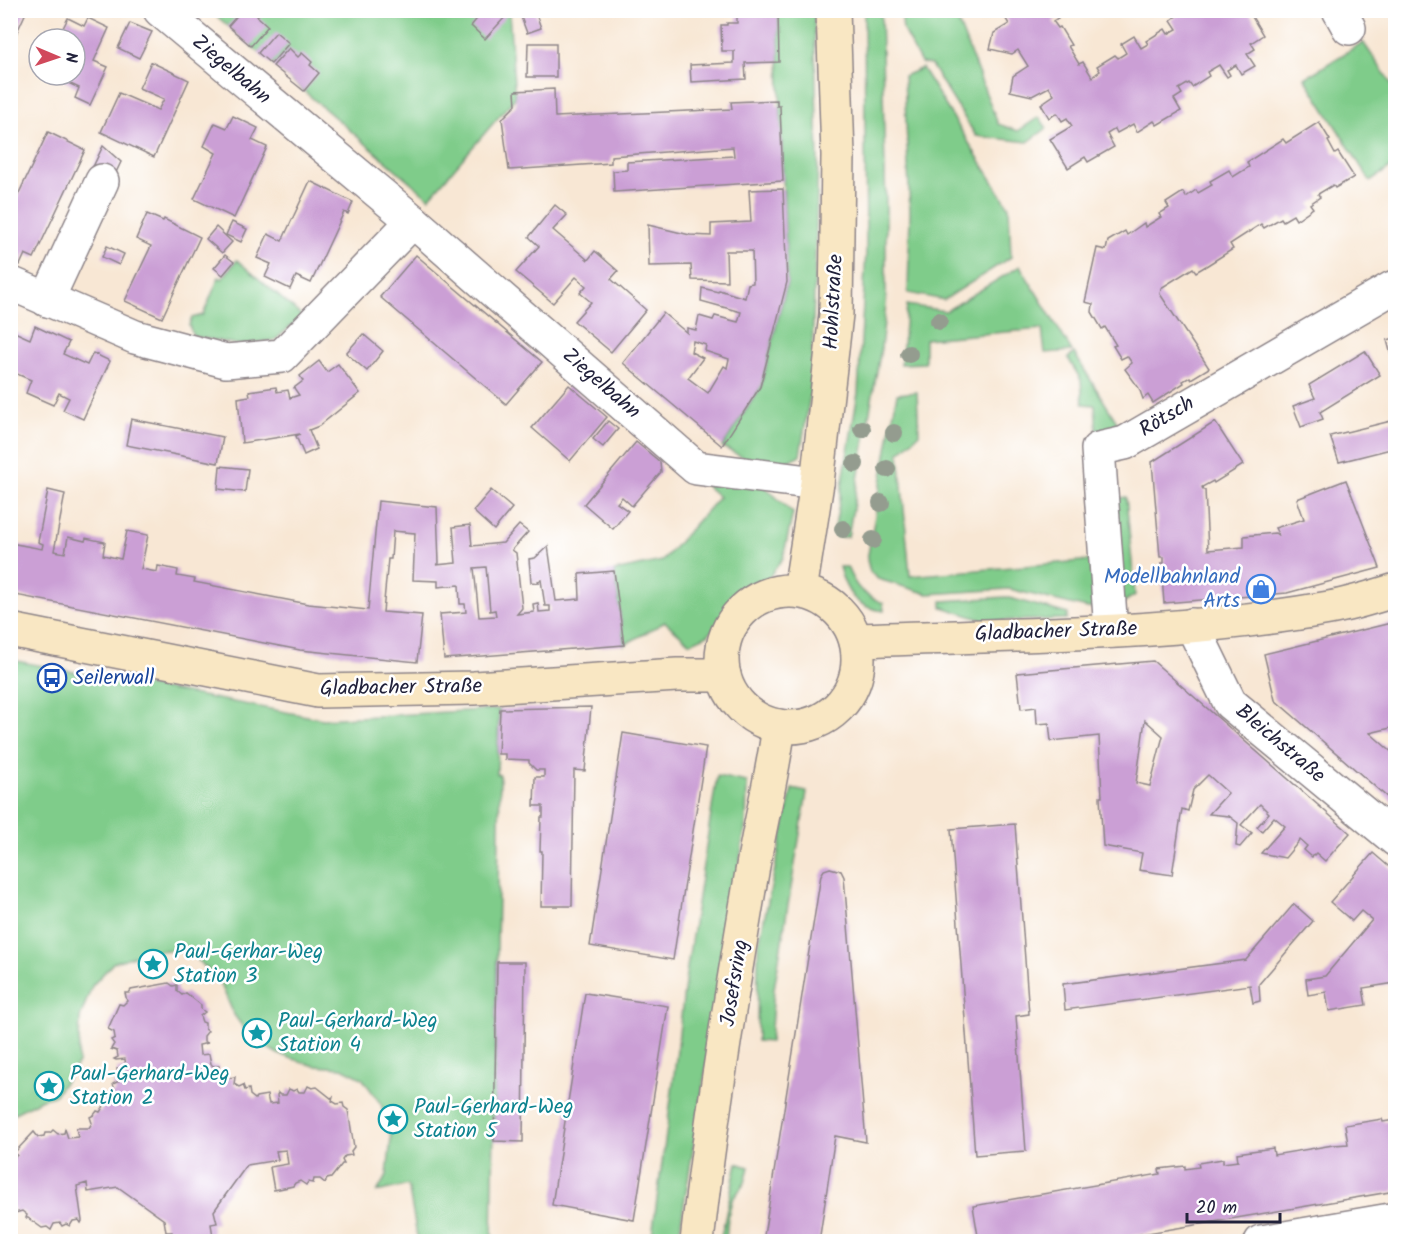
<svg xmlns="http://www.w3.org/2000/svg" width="1406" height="1252" font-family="Kalam,sans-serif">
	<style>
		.green { fill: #7fcc8a; stroke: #507762; stroke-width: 1.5 }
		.building { fill: #cb9fd5; fill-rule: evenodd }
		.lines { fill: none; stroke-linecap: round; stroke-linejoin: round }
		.minor-casing { stroke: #8d8488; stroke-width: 36 }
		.secondary-casing { stroke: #8d8488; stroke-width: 36 }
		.minor { stroke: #fff; stroke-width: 33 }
		.secondary { stroke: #f9e7c3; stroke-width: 33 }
		.tree { fill: #949c8f }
		.labels { text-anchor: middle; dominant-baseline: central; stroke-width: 5; stroke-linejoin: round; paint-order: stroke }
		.street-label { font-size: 21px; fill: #22223b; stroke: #fff }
		.shop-label { font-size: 21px; fill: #366cbe; stroke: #fff; text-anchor: end }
		.transit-label { font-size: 21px; fill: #164399; stroke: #fff; text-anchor: start }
		.culture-label { font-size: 21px; fill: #0d838f; stroke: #fff; text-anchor: start }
	</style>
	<rect width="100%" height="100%" fill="#fff"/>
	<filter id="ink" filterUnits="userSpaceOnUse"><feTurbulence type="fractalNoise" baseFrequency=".0167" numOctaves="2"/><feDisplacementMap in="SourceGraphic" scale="12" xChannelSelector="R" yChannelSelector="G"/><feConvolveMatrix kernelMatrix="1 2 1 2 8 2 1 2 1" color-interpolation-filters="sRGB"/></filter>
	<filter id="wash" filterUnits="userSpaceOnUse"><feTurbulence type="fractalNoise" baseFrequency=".008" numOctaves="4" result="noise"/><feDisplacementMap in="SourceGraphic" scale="24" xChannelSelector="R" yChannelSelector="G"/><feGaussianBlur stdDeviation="1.35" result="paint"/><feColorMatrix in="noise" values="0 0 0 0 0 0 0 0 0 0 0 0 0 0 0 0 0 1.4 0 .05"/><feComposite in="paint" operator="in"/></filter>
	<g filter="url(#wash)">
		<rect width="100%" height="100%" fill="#f8e7d4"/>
		<g class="green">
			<polygon points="217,10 509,11 515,98 429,198 214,14"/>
			<path d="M778,11H814L818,162L811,390L800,455C768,475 752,461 722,447L761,387L787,283L780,94Z"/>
			<polygon points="864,11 881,11 886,210 886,304 881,348 848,537 836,537 835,527 858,393 866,251"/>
			<polygon points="901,11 960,11 957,19 998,124 1018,131 1039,117 1047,128 1028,142 976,136 931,65 921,63 903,30"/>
			<polygon points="1363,42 1395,89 1395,165 1370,181 1305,78"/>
			<polygon points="922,68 1009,207 1011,257 944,300 908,293 910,213 904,76"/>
			<polygon points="237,260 302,316 275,340 240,345 193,336 189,325 192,318 203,315 219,277 222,279"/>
			<polygon points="1020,266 1072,351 1045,353 1042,329 925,339 925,363 901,364 907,305 946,311"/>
			<polygon points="1074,353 1118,424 1118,436 1097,435 1095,405 1083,404 1081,380 1068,358"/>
			<polygon points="917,392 919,434 899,453 910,576 1092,560 1095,607 1087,608 1009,589 928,594 878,579 870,572 867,560 897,394"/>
			<polygon points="702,482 761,483 793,513 783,558 767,580 744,594 708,635 690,643 665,622 624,645 614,571 662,561 719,497"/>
			<polygon points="1126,497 1135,595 1121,604 1113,505 1120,498"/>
			<path d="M839,567H847C856,588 861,594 883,603L884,611C856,608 846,593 839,567Z"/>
			<polygon points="1006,597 1068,614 1067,619 986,621 942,607 942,601"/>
			<polygon points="11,660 323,719 499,709 497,774 500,775 492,1241 418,1241 408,1185 377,1192 387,1175 391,1138 381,1104 362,1078 342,1068 315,1066 278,1054 250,1037 234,1015 220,982 196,958 177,950 148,951 113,963 92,986 80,1018 78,1063 54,1096 42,1099 11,1115"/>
			<polygon points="717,776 747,782 746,823 678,1241 651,1242 673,1084 686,974"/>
			<polygon points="792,789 807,792 774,989 770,1042 757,1041 758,948"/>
			<polygon points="737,1163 749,1167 745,1183 732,1200 728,1216 726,1241 720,1241"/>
		</g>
		<g id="blocks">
			<g class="building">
				<polygon points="10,10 27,10 13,41 10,39"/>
				<polygon points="242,10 255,10 259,14 257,16 268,26 251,46 228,26"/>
				<polygon points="484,10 502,10 507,15 485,39 471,26"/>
				<polygon points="737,10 778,10 779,62 745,63 746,79 691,82 690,65 734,63 734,51 722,51 721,25 727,25 727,23 737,23"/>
				<polygon points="1003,10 1053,10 1058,18 1053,21 1058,28 1060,27 1071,45 1068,46 1079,64 1083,62 1092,77 1100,71 1097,66 1115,55 1118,58 1126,53 1121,44 1134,36 1141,48 1148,44 1146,41 1165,29 1168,34 1177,29 1171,20 1185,10 1248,10 1263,35 1251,43 1255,49 1247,54 1255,66 1241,74 1236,65 1227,70 1230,75 1227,77 1219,65 1207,72 1209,76 1192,87 1189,83 1179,89 1182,94 1174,99 1181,111 1157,125 1154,121 1137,132 1133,124 1117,133 1115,129 1107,134 1114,147 1088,162 1085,157 1068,168 1050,139 1072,126 1067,118 1062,121 1057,113 1049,118 1041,104 1054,95 1049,87 1032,96 1010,91 1013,76 1028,66 1018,50 1012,54 990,49 994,33 1009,24 1001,11"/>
				<polygon points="535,11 541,28 527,33 521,17"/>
				<polygon points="68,18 84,26 88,18 109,28 94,61 108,67 90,105 75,98 79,88 51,75 75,75 75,39 42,39 46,30 59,36"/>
				<polygon points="130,23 152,32 139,58 118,48"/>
				<polygon points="276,32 289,43 271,64 258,53"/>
				<polygon points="528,43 556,43 556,77 527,77"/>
				<polygon points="39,45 39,67 31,63"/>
				<polygon points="289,48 298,57 302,53 312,62 310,65 319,73 304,91 273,66"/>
				<polygon points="151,62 189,80 154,157 101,132 119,93 158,110 164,99 139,88"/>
				<polygon points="554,89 555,117 732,109 731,102 777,100 777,106 780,106 783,181 614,192 613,171 627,170 627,162 734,156 733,147 611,156 611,163 509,170 502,119 516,105 515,91"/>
				<polygon points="233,116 258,128 252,140 267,147 234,218 194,199 216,153 204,146 215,123 227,128"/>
				<polygon points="1319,122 1330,140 1328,141 1335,154 1338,152 1354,177 1335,188 1333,185 1318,194 1320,197 1310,204 1313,208 1296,220 1293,215 1283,221 1281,218 1264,228 1261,224 1230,244 1233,249 1206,266 1196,272 1193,268 1161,288 1160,294 1209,368 1191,379 1190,377 1183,381 1184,383 1153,403 1148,395 1143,399 1139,388 1125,369 1132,363 1127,356 1121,359 1113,346 1116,345 1105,327 1102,329 1092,312 1093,304 1085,302 1097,248 1106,250 1108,241 1125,231 1127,235 1144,223 1145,227 1161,217 1159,214 1169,208 1166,203 1183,192 1186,197 1196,190 1198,193 1212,185 1210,181 1229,170 1233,177 1249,167 1247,162 1283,139 1286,143"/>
				<polygon points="48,132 85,150 34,258 25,254 20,265 10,260 10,212"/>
				<polygon points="103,146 121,162 111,183 90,173"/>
				<polygon points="310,181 353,202 348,214 344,212 311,283 296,276 290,289 265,277 271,264 257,258 268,234 282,241"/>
				<path d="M783,189L787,282L760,387L722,446L623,363L663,313L687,333V328L696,330L699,316L713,320L715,316L738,322L741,312L701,301L702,288L718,292L719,290L745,298L748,284L753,283L752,251H726L727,281L692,280L691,265L649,266L648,225L690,235L711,236V224L751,222L749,190ZM693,341L706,345L705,351L729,359L727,368L724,366L708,393L688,378L703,358L691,352Z"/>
				<polygon points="555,205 567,215 553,230 588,260 595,251 618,271 611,279 646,310 611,352 574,321 591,302 580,293 586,286 576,277 553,303 516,272 539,246 529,237"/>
				<polygon points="147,214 163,221 164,219 200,237 162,318 125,301 151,246 136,239"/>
				<polygon points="232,222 247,229 241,242 226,235"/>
				<polygon points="216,227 232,242 222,253 206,239"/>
				<polygon points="107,246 124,254 119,265 102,257"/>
				<polygon points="225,255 234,262 223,275 214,268"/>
				<polygon points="416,255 542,362 506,404 380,297"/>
				<polygon points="35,326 69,342 63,354 87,365 93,353 110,361 83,419 63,410 69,398 59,393 53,405 26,393 31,380 10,371 10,330 30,339"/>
				<polygon points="363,334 383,351 367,371 346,353"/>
				<polygon points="1395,338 1395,370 1387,340"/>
				<polygon points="1365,351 1380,375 1320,412 1323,419 1301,427 1293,406 1315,398 1309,385"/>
				<polygon points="319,361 327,372 338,364 360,393 319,426 309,430 317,449 304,455 296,436 300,434 242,443 238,398 250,396 249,391 276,387 277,392 288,390 290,398 299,395 294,388 303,381 300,376"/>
				<polygon points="569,385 607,417 570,461 532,428"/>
				<polygon points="131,419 223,437 218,463 126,445"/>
				<polygon points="1395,420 1395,448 1339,462 1330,436"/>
				<polygon points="608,421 618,429 603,447 593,439"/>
				<polygon points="1215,422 1243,465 1214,483 1213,481 1202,487 1203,490 1205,490 1208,550 1244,547 1244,536 1275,533 1279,536 1275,528 1304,519 1297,499 1346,480 1380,568 1287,593 1164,603 1161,563 1164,563 1164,557 1160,557 1152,462"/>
				<polygon points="636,442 660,462 661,472 632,506 622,497 617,503 628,511 613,529 584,504"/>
				<polygon points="220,466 248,469 245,492 218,489"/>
				<path d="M48,490L65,494L54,551L65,553L68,537L85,541L86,538L105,542L103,555L121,559L127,531L148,535L141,569L157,572L158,566L178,570L177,576L195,579L194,582L308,604L368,610L378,501L437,507L439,563L436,565L456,563L453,527L470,525L472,546L503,543L519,525L528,532L512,550L516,553L522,608L517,614L534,612L533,604L538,603L539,612L550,611V606H545L541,580L538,581L539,583L531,582L529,559L535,558L548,546L556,601L580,599L579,574L614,571L624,645L444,659L440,614L466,612L465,604H460L459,585L438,587V581L413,580L415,533L393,531L391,559H388L383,612L422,615L417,662L300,650L10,594V543L42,549L43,544L38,542ZM486,567L490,611L495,610L496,616L479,617L474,568Z"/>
				<polygon points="491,490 512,508 494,530 473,511"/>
				<polygon points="1395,622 1395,727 1370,733 1395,755 1395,804 1275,700 1264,654"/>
				<path d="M1153,661L1350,833L1325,861L1316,853L1312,857L1304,850L1307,846L1300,840L1285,858L1261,853L1285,826L1274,817L1262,831L1257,827L1269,813L1260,804L1241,825L1252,833L1240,847L1236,846L1238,823L1229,816L1209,814L1228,793L1208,775L1193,790L1188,811L1182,809L1172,875L1139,870L1142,853L1103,846L1100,797H1102L1099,736L1051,741L1049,723L1037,724L1036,707L1021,709L1017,673ZM1145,720L1163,736L1150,786L1136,783Z"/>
				<polygon points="591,707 585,771 574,770 572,906 541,906 542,851 540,851 541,817 543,817 543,806 534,806 535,777 544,777 544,770 536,770 529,763 529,760 505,759 505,754 498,754 500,709"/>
				<polygon points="623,733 706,747 673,960 590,946"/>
				<polygon points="1015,824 1029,1014 1016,1016 1026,1151 975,1155 951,829"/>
				<polygon points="1373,853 1394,871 1395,870 1395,983 1363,988 1366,1005 1329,1011 1326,992 1308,995 1306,979 1325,976 1372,920 1361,911 1352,921 1330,902"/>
				<polygon points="830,868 841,871 844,877 866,1142 835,1136 819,1242 763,1242 821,875 824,870"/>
				<polygon points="1294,904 1313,921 1259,984 1260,1001 1253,1003 1250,985 1065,1010 1063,984 1246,960"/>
				<polygon points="497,962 525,962 523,1142 494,1141"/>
				<polygon points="169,983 173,986 177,985 177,991 182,995 186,993 201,1005 201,1009 205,1012 200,1016 202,1022 205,1023 205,1029 208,1031 204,1036 204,1042 208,1043 199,1045 200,1055 209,1054 211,1064 213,1066 219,1066 218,1073 223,1076 226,1074 229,1078 235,1077 234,1084 239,1087 243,1085 245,1090 249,1089 250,1095 255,1099 256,1097 267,1095 269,1104 278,1103 277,1095 278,1093 280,1095 286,1095 289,1089 293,1091 297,1089 299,1092 305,1092 308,1086 312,1088 317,1087 331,1098 333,1097 332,1101 337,1104 343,1103 344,1107 348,1110 354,1147 351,1151 352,1155 345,1156 342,1160 344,1164 342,1164 331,1178 327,1179 325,1183 320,1179 314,1179 313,1183 308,1182 306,1185 300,1181 295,1183 293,1186 274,1190 270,1167 288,1164 286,1150 276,1151 278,1160 247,1165 214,1211 217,1223 211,1224 214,1242 173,1242 172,1232 166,1232 164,1220 118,1187 88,1192 87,1183 77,1186 82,1221 81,1223 79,1220 73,1221 70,1226 66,1224 62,1226 60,1223 54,1224 51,1230 47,1227 42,1228 28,1218 26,1218 27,1215 22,1211 15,1213 15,1209 11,1206 10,1201 10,1161 17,1155 15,1152 34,1132 38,1137 44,1136 45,1133 50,1133 53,1130 58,1134 64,1133 65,1129 68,1138 78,1137 76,1128 89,1128 92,1123 90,1117 94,1115 97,1111 100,1112 104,1106 102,1101 106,1100 108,1094 111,1095 115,1091 113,1084 119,1081 117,1069 126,1068 125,1059 116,1060 114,1059 118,1057 117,1051 111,1049 114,1044 111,1040 115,1038 114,1032 108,1029 119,1004 123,1005 127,1001 125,993 129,993 131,990"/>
				<polygon points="585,993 668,1006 634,1220 552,1205"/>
				<polygon points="1382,1119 1383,1122 1395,1120 1395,1191 1095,1242 979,1242 973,1206 1160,1174 1159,1169 1185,1166 1185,1169 1199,1167 1198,1163 1223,1159 1223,1163 1238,1161 1237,1153 1273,1148 1274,1155 1333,1145 1348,1144 1345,1125"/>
			</g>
		</g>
	</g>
	<g filter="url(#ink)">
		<use href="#blocks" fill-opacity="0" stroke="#8d8488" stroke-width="1.5"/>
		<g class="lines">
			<g class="minor-casing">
				<g id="minor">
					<polyline points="160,10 413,221 696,468 817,483"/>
					<polyline points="1339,10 1349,28"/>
					<polyline points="10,283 135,337 226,361 282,356 413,221"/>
					<polyline points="47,300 102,181"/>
					<polyline points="1192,625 1230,703 1396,840"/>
					<polyline points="1111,631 1098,449 1125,443 1392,288"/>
					<polyline points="1261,1242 1396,1219"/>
				</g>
			</g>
			<g class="secondary-casing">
				<g id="secondary">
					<polyline points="800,591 817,483 836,314 838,155 833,10"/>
					<circle cx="790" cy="659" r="68"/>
					<polyline points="10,630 318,691 474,688 677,675 724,675"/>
					<path d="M856,640C1014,634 1174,636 1329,608C1352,604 1374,597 1396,590"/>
					<path d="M697,1242C711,1116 732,990 753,866C761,819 773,773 779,726"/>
				</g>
			</g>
			<use href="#minor" class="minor"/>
			<use href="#secondary" class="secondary"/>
		</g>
		<g class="tree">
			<circle cx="939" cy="321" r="9"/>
			<circle cx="909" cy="354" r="9"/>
			<circle cx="862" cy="429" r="9"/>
			<circle cx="894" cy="433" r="9"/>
			<circle cx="855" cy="464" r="9"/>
			<circle cx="887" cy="469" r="9"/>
			<circle cx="881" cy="503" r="9"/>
			<circle cx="843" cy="529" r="9"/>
			<circle cx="873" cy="540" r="9"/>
		</g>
	</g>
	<defs>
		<g id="shop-ring" transform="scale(1.5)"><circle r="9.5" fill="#fff" stroke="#3f7fe0" stroke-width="1.5"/><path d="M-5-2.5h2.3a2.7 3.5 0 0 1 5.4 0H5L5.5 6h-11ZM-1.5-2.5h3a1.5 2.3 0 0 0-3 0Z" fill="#3f7fe0"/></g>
		<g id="bus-ring" transform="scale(1.5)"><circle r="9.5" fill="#fff" stroke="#1a4fb4" stroke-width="1.5"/><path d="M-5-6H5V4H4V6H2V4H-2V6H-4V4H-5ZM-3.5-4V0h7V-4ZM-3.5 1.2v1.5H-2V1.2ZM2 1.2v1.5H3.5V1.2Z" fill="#1a4fb4"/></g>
		<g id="sight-ring" transform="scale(1.5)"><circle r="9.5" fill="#fff" stroke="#0f9aa8" stroke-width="1.5"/><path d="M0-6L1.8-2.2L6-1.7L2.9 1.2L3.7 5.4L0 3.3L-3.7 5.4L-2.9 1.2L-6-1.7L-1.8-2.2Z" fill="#0f9aa8"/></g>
	</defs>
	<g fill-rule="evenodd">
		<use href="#shop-ring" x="1261" y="589"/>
		<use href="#bus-ring" x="52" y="678"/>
		<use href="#sight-ring" x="153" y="964"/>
		<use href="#sight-ring" x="257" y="1033"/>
		<use href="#sight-ring" x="49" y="1086"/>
		<use href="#sight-ring" x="393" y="1119"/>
	</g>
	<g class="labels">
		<g class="street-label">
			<text transform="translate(231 70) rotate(40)">Ziegelbahn</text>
			<text transform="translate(834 302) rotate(-87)">Hohlstraße</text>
			<text transform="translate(601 384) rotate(41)">Ziegelbahn</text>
			<text transform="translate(1167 417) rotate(-31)">Rötsch</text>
			<text transform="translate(1056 632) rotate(-2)">Gladbacher Straße</text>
			<text transform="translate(401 688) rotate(-1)">Gladbacher Straße</text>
			<text transform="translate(1280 744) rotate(40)">Bleichstraße</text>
			<text transform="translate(735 983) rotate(-81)">Josefsring</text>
		</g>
		<g class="shop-label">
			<text x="1240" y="577">Modellbahnland<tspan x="1240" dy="24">Arts</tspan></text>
		</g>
		<g class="transit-label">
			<text x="73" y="678">Seilerwall</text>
		</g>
		<g class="culture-label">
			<text x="174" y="952">Paul-Gerhar-Weg<tspan x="174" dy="24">Station 3</tspan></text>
			<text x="278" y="1021">Paul-Gerhard-Weg<tspan x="278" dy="24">Station 4</tspan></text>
			<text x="70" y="1074">Paul-Gerhard-Weg<tspan x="70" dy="24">Station 2</tspan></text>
			<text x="414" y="1107">Paul-Gerhard-Weg<tspan x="414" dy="24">Station 5</tspan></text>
		</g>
	</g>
	<rect width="1406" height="1252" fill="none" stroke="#fff" stroke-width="36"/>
	<g transform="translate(57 57) rotate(92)"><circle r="28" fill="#ffffff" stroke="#a7a7b1" stroke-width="1.5"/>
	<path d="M0-4.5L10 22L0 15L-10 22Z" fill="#d1495b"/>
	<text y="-9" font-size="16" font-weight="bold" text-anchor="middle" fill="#22223b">N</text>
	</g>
	<path d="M1187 1213v9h93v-9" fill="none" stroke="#22223b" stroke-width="3"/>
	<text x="1196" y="1213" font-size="18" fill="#22223b" stroke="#ffffff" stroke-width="4.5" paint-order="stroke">20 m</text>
</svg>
